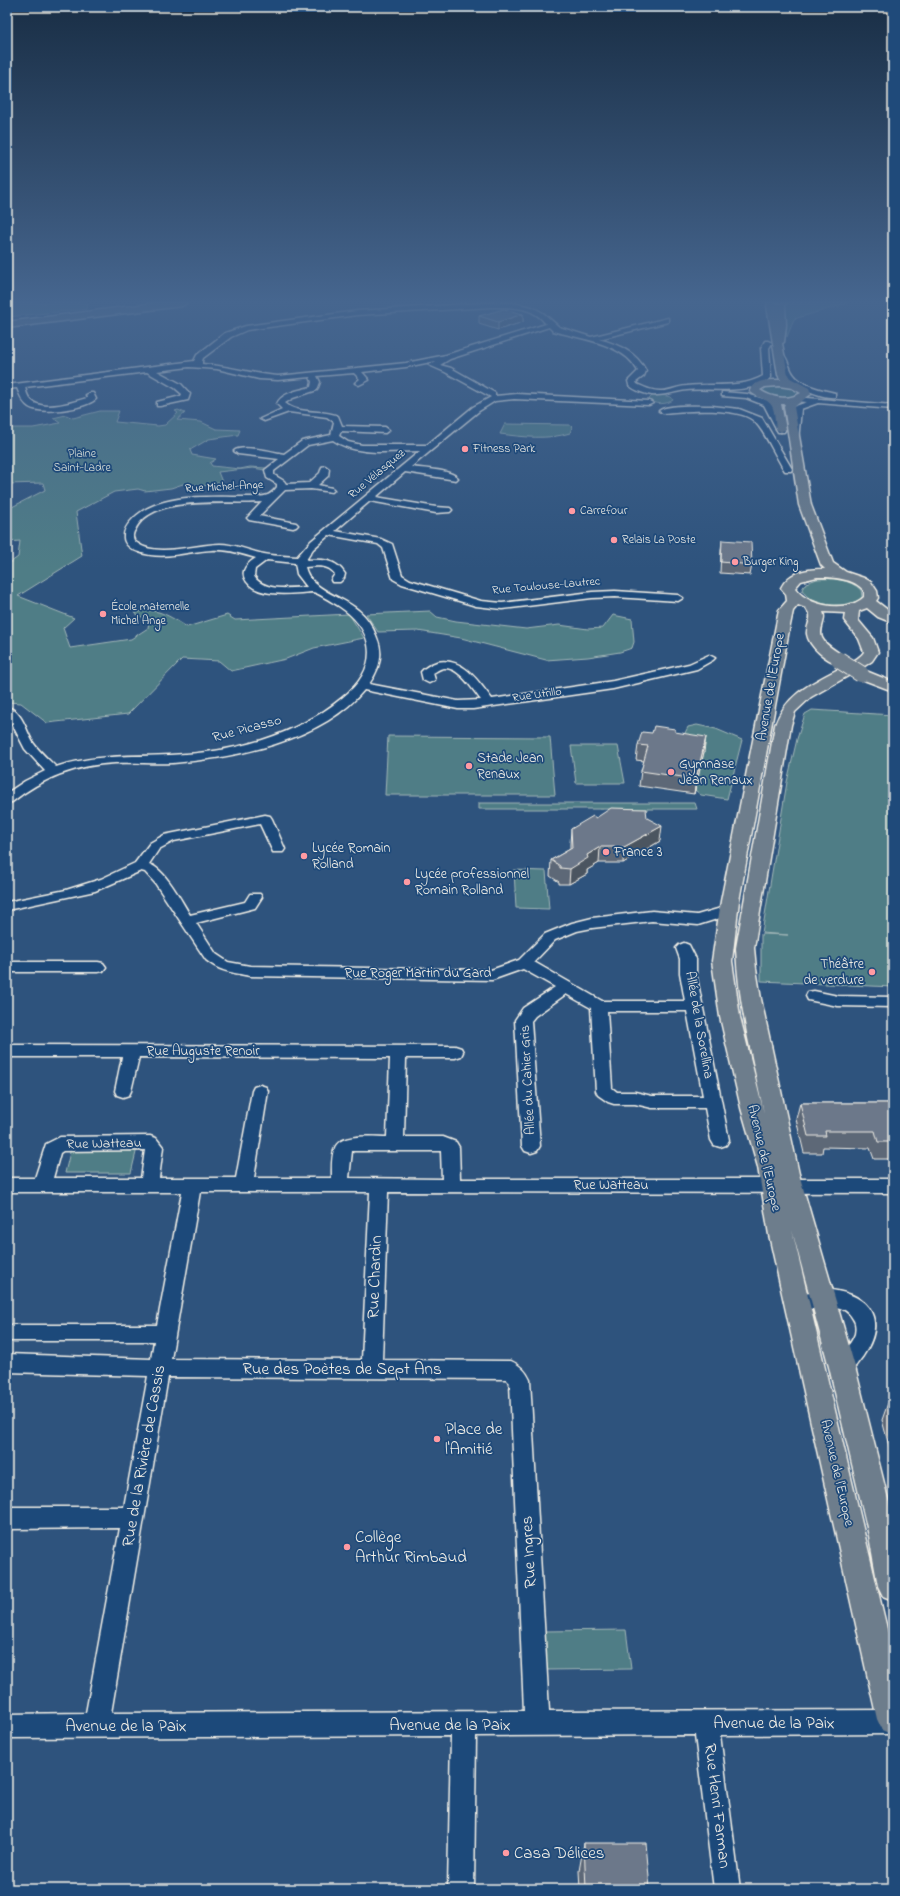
<svg xmlns="http://www.w3.org/2000/svg" width="900" height="1896" font-family="'Indie Flower',sans-serif">
	<style>
		.green { fill: #507d86; stroke: #a2b7b7 }
		.lines { fill: none; stroke-linecap: round; stroke-linejoin: round }
		.minor-casing { stroke: #f4f1e8; stroke-width: 3 }
		.major-casing { stroke: #f4f1e8; stroke-width: 3 }
		.highway-casing { stroke: #f4f1e8; stroke-width: 3 }
		.minor { fill: #1f4a7a; fill-rule: evenodd }
		.major { fill: #6d7d8c; fill-rule: evenodd }
		.highway { fill: #6d7d8c; fill-rule: evenodd }
		.major-bridge-casing { stroke: #f4f1e8; stroke-width: 18; stroke-linecap: butt }
		.major-bridge { stroke: #6d7d8c; stroke-width: 16 }
		.wall { fill: #5d6777; stroke: #f4f1e8 }
		.shaded-wall { fill: #4c5461; stroke: #f4f1e8 }
		.building { fill: #6c788a; stroke: #f4f1e8 }
		.poi-dot { fill: #ff9aa2; stroke: #1f4a7a; stroke-width: 1.5 }
		.labels { text-anchor: middle; dominant-baseline: central; stroke-width: 3.5; stroke-linejoin: round; paint-order: stroke }
		.far-poi-label { font-size: 12px; fill: #f4f1e8; stroke: #1f4a7a; text-anchor: start }
		.far-park-label { font-size: 12px; fill: #dbe0d9; stroke: #1f4a7a }
		.far-street-label { font-size: 12px; fill: #f4f1e8; stroke: #1f4a7a }
		.street-label { font-size: 14px; fill: #f4f1e8; stroke: #1f4a7a }
		.poi-label { font-size: 14px; fill: #f4f1e8; stroke: #1f4a7a; text-anchor: start }
		.near-street-label { font-size: 17px; fill: #f4f1e8; stroke: #1f4a7a }
		.near-poi-label { font-size: 17px; fill: #f4f1e8; stroke: #1f4a7a; text-anchor: start }
	</style>
	<rect width="100%" height="100%" fill="#2e537d"/>
	<filter id="ink" filterUnits="userSpaceOnUse"><feTurbulence type="fractalNoise" baseFrequency=".025" numOctaves="2"/><feDisplacementMap in="SourceGraphic" scale="8" xChannelSelector="R" yChannelSelector="G"/><feConvolveMatrix kernelMatrix="1 2 1 2 8 2 1 2 1" color-interpolation-filters="sRGB"/></filter>
	<g filter="url(#ink)">
		<g class="green">
			<polygon points="7,303 88,303 87,309 7,317"/>
			<polygon points="786,303 848,303 794,319 787,337 784,307"/>
			<path d="M779,385L792,387L799,391V393C791,401 770,399 763,391L767,387Z"/>
			<path d="M662,395L671,397L673,400C666,405 655,405 649,399L652,396Z"/>
			<path d="M178,410L185,413L177,420L201,422L216,429L240,430L238,435L209,439L190,450L192,455L216,459L210,463L212,466L240,469L250,467L266,468L265,470L253,468L218,472L222,482L198,487L197,485L183,484L171,488L145,491L138,489L114,492L76,512L82,556L18,596L74,618L63,628L70,648L131,639L148,628L149,621L135,613C156,606 169,616 187,627L227,615L235,620L349,614L364,638L314,648L286,659L231,671L219,661L182,659L128,714L47,723L21,703L7,702V565L18,557L20,541L7,542V512L10,510V508L45,490L43,483L7,484V428H33L60,423L53,418L66,415L73,418L100,411H119L115,422L158,426L165,425L178,413L175,411Z"/>
			<path d="M505,424L570,425L572,427L570,433C548,440 523,437 500,434Z"/>
			<path d="M817,579C832,578 850,579 861,590L862,597C850,610 808,607 802,589L806,583Z"/>
			<polygon points="430,611 437,617 456,621 526,629 559,625 588,629 603,628 613,615 632,619 634,642 632,648 620,652 588,657 546,660 461,638 418,631 378,632 366,614"/>
			<polygon points="812,710 893,715 893,987 761,981 761,934 788,935 762,933 787,782 797,739 805,714"/>
			<polygon points="697,725 716,729 742,740 727,799 701,795 695,790 683,737 688,727"/>
			<polygon points="388,736 550,737 555,795 385,795"/>
			<polygon points="571,746 618,746 625,783 576,783"/>
			<polygon points="479,803 695,803 697,809 479,809"/>
			<polygon points="514,870 546,871 549,909 516,908"/>
			<polygon points="71,1148 137,1148 131,1173 65,1173"/>
			<polygon points="626,1630 631,1669 547,1670 544,1631"/>
		</g>
		<g class="lines">
			<g class="minor-casing">
				<g id="minor">
					<path d="M484,303H513L532,307L543,313L559,327L591,337L668,318V322L599,339C619,345 636,352 646,371L644,376L636,382L637,384C643,387 652,391 660,391C669,392 678,386 687,386C713,383 740,389 763,376L761,348L765,341H768L772,343L769,348L771,377C754,395 711,388 687,390C677,391 667,395 657,395C649,396 635,391 629,385L628,381L638,371C624,343 581,339 553,331L549,327L450,359L440,365L451,368L495,393V396L517,394L649,401L653,403L649,405L514,399L495,401L479,411L411,467C423,469 449,469 458,478L456,480L405,472L376,497L436,507L450,508L452,510L450,512L436,513L370,501L335,531L381,539L392,544L402,575L410,580L481,601L502,603L592,592L615,591L678,595L683,598L678,601L615,597L592,598L502,609L476,606L402,584L393,579L383,548L378,544L329,535L313,549L306,560C322,559 336,559 345,574L344,578L340,582H332L331,580L335,574C328,564 316,566 305,567C310,590 342,596 358,610C367,617 373,627 377,638C384,654 379,670 369,684L458,701L481,700C473,690 460,668 445,668C440,668 437,671 433,673L435,680L429,683L423,680L421,672C425,667 431,664 437,662C463,657 478,681 492,699L613,681L689,664L709,655L715,658L713,660L697,669L613,689L473,709H458L364,690C322,741 235,758 173,763C153,764 134,762 115,763C76,765 42,778 12,802L7,803V793L25,781L45,771L25,749L11,722L7,718V707C23,711 26,732 34,744C40,752 49,760 56,767C95,754 129,757 170,755C230,753 295,737 342,698C383,666 375,626 332,602C327,599 321,595 316,593C312,591 306,593 301,593C285,594 257,596 247,582C244,578 243,575 244,571C246,565 251,561 256,558C241,554 228,549 212,550C188,551 163,561 139,552C132,550 123,544 124,536C124,529 128,524 132,520C159,490 220,498 257,497C267,496 271,495 277,487V484L267,478L265,470L279,459L238,454L234,451C241,444 274,452 284,454L302,441L331,435L334,422L327,417L289,412L264,421L260,419L282,409L277,404C281,393 300,390 311,387L312,382L310,377L278,380L259,379L217,369L189,367L157,371L181,384L190,394L188,400L160,406H157V402L181,396L182,394L175,388L147,372L25,387C26,391 27,396 30,399C41,413 73,402 87,398L86,395L90,393H93L96,399C85,409 42,415 29,407C22,402 20,395 17,388L7,389V385L194,361L197,355L225,333L246,326L357,311ZM491,307C511,307 533,306 546,324L446,355L406,363L278,376C252,374 228,366 202,364V361L203,358L231,337L247,330L357,315ZM436,361L429,365L445,372L491,397L473,407L427,445H362L348,442L339,436L341,431L385,433L389,430L385,427L342,426L338,416C322,409 298,415 285,403L293,398L317,390L320,382L317,376L354,373L360,379L355,383L359,385L369,380L362,372L406,367ZM333,440C357,457 392,451 420,451L311,541L297,557C286,556 275,556 264,554C249,551 235,544 220,544C197,544 156,558 137,543C132,540 132,534 135,530C152,493 228,505 262,502L249,516L247,518L249,520L293,528L296,527L298,525L296,523L259,516L285,490L311,489L332,492L334,490L332,488L318,485L328,476L329,469L325,466L322,467L320,473L309,483L286,484L284,481L274,475V471L308,445ZM267,560L295,563L297,574L307,587C293,588 262,592 254,576L255,569Z"/>
					<path d="M778,355H784C789,362 789,369 794,375C802,386 823,390 835,393V397C825,399 796,387 789,379C783,373 782,364 777,357Z"/>
					<polygon points="722,392 747,394 770,401 785,430 784,432 778,432 764,405 746,398 722,396"/>
					<polygon points="795,397 893,405 893,409 818,403 801,409 798,441 794,444 790,441 793,407 807,402 795,401"/>
					<path d="M712,406L739,409L762,418L792,469L791,471H785C775,456 768,437 756,423C743,406 683,411 663,413L659,411C667,404 701,406 712,406Z"/>
					<path d="M265,815L270,816L272,819L285,849L283,852H273L260,824L174,841L159,849L149,864C165,869 181,900 190,915L245,902L250,894H260L262,897L255,908L196,923L216,954L228,962L250,966L491,970L519,960L545,934L572,923L592,918L652,911L697,915L728,906L733,908L735,911L733,914L698,925L652,921L592,928L577,931L555,940L534,962L602,1001H685L680,973V959L676,948L679,945L684,943L689,945L696,959V973L729,1140L726,1145L720,1147L714,1145L711,1140L705,1108H652L635,1104H614L608,1102L598,1095L596,1091L591,1008L566,994L535,1016L531,1021L540,1146L537,1151L531,1153L525,1151L522,1146L515,1020L523,1008L555,987L523,969L492,980L250,976C231,972 221,972 206,960L155,883L145,872L141,871L95,891L7,910V902L66,890L101,879L135,863L150,843L164,835ZM607,1011H687L703,1096H652L635,1092H617L612,1088Z"/>
					<polygon points="7,962 98,962 103,963 106,967 103,971 98,972 7,972"/>
					<polygon points="814,991 838,996 893,997 893,1007 838,1006 808,1000 806,996 808,992"/>
					<path d="M7,1045L455,1046L461,1048L463,1052L461,1056L455,1058H406L404,1137H443L456,1142L459,1147L460,1179H893V1193L388,1192L382,1360L511,1361C520,1365 526,1371 530,1380L549,1711L893,1710V1734L720,1735L740,1889H714L695,1735L476,1736L474,1889H448L451,1736L7,1738V1714L86,1713L120,1528L7,1529V1507H124L148,1376L7,1372V1354L151,1359L154,1341H7V1325H157L182,1192H7V1178H35L46,1144L60,1137L150,1136L156,1138L163,1147L159,1178H236L252,1091L254,1087L260,1085L266,1087L268,1091L254,1178H332C332,1169 331,1156 335,1148C340,1133 374,1137 387,1137L390,1058L139,1057L131,1091L129,1095L123,1097L117,1095L115,1091L122,1057H7ZM145,1150L141,1178H53L60,1153L63,1151ZM352,1151H441L442,1179L349,1178ZM200,1192H370L362,1360L171,1359ZM168,1377L506,1379L510,1383L524,1711L111,1713Z"/>
					<path d="M831,1290C871,1295 887,1321 863,1356C859,1361 854,1369 849,1373C845,1377 840,1375 835,1373L832,1367C838,1355 851,1346 855,1334C856,1329 856,1323 853,1319C840,1295 810,1315 790,1308L787,1302L790,1296Z"/>
				</g>
			</g>
			<g class="major-casing">
				<path id="major" d="M768,303H777L775,306L788,375L790,378L809,388L811,394L794,407L811,505L833,563L846,572L864,578L871,582L877,591L878,598L876,601L893,614V623L878,617L867,608L859,611L858,620L873,638L878,652L872,661L857,671H866L893,682V691L856,677L854,674L855,672L811,697L795,712L791,725L754,948L756,969L761,999L799,1174L855,1367L893,1519V1600L883,1596L878,1586L869,1536L829,1367L792,1230L893,1654V1735L882,1730L877,1719L769,1235L758,1167L741,1108L720,1017L712,961L721,901L775,630L779,610L787,601L786,594L781,588C789,571 808,569 825,569L821,565L799,505L784,406L785,404H781L786,429L781,432L776,429C775,423 775,411 772,406C767,398 756,398 750,391C753,379 771,380 781,380L778,375L767,306ZM779,386L792,388L801,393C789,401 771,398 760,390L765,387ZM817,577C832,577 855,578 864,591V597C847,613 808,607 795,588L801,581ZM798,605L806,608L810,615C811,621 806,627 807,634C809,647 827,661 839,664L844,663L846,660C840,651 827,648 822,638C818,628 827,621 823,612L845,613L844,620L859,639L864,652C859,659 851,662 844,666C815,682 787,692 775,725L736,948C738,1004 753,1059 764,1113L740,1017L732,961L739,901L789,630L793,611Z"/>
			</g>
			<g class="highway-casing">
				<g id="highway">
					<polygon points="156,303 187,303 182,306 7,328 7,322"/>
					<polygon points="787,303 785,305 786,325 784,342 779,345 774,342 776,325 775,304"/>
				</g>
			</g>
			<use href="#minor" class="minor"/>
			<use href="#major" class="major"/>
			<use href="#highway" class="highway"/>
			<g class="major-bridge-casing">
				<polyline id="major-bridge" points="839,660 861,674"/>
			</g>
			<use href="#major-bridge" class="major-bridge"/>
		</g>
		<g class="wall">
			<polygon points="523,314 523,322 498,330 479,324 479,316"/>
			<polygon points="722,540 752,565 750,575 720,573 721,550"/>
			<polygon points="675,732 704,752 694,794 639,786 641,771 644,761 636,760 638,745"/>
			<polygon points="596,818 647,818 660,841 623,863 599,863 587,870 587,874 569,884 559,884 559,882 550,876 551,860 570,849 570,844 571,829"/>
			<polygon points="800,1103 893,1103 893,1159 874,1159 870,1148 823,1147 822,1153 804,1153 796,1119"/>
			<polygon points="888,1403 893,1403 893,1461 882,1420"/>
			<polygon points="584,1843 650,1889 580,1889 579,1871"/>
		</g>
		<g class="shaded-wall">
			<polygon points="523,314 523,322 498,330 498,322"/>
			<polygon points="706,737 704,752 694,794 696,779"/>
			<polygon points="662,826 660,841 623,863 624,847"/>
			<polygon points="600,847 599,863 587,870 587,874 569,884 570,869 587,855"/>
		</g>
		<g class="building">
			<polygon points="504,309 523,314 498,322 479,316"/>
			<polygon points="722,540 751,542 752,565 721,562"/>
			<polygon points="654,726 675,729 675,732 706,737 696,779 641,771 648,746 638,745 642,732 652,733"/>
			<polygon points="611,808 646,809 647,818 662,826 624,847 600,847 587,855 588,858 570,869 560,868 560,866 551,860 572,848 571,829 593,816 596,818"/>
			<polygon points="800,1103 893,1103 893,1142 878,1142 875,1131 825,1131 826,1136 808,1136"/>
			<polygon points="888,1403 893,1403 893,1422"/>
			<polygon points="584,1843 646,1843 650,1889 586,1889"/>
		</g>
	</g>
	<linearGradient id="sky" x2="0" y2="1"><stop stop-color="#192e45"/><stop offset="0.53" stop-color="#46668f"/><stop offset="1" stop-color="#46668f" stop-opacity="0"/></linearGradient>
	<rect width="900" height="569" fill="url(#sky)"/>
	<g class="poi-dot">
		<circle cx="465" cy="449" r="4"/>
		<circle cx="572" cy="511" r="4"/>
		<circle cx="614" cy="540" r="4"/>
		<circle cx="735" cy="562" r="4"/>
		<circle cx="103" cy="614" r="4"/>
		<circle cx="469" cy="766" r="4"/>
		<circle cx="671" cy="772" r="4"/>
		<circle cx="606" cy="852" r="4"/>
		<circle cx="304" cy="856" r="4"/>
		<circle cx="407" cy="882" r="4"/>
		<circle cx="872" cy="972" r="4"/>
		<circle cx="437" cy="1439" r="4"/>
		<circle cx="347" cy="1547" r="4"/>
		<circle cx="506" cy="1853" r="4"/>
	</g>
	<g class="labels">
		<g class="far-poi-label">
			<text x="473" y="449">Fitness Park</text>
			<text x="580" y="511">Carrefour</text>
			<text x="622" y="540">Relais La Poste</text>
			<text x="743" y="562">Burger King</text>
			<text x="111" y="607">École maternelle<tspan x="111" dy="14">Michel Ange</tspan></text>
		</g>
		<g class="far-park-label">
			<text x="82" y="454">Plaine<tspan x="82" dy="14">Saint-Ladre</tspan></text>
		</g>
		<g class="far-street-label">
			<text transform="translate(377 474) rotate(-40)">Rue Vélasquez</text>
			<text transform="translate(224 487) rotate(-3)">Rue Michel-Ange</text>
			<text transform="translate(546 586) rotate(-5)">Rue Toulouse-Lautrec</text>
			<text transform="translate(537 695) rotate(-8)">Rue Utrillo</text>
		</g>
		<g class="street-label">
			<text transform="translate(771 687) rotate(-80)">Avenue de l'Europe</text>
			<text transform="translate(247 729) rotate(-15)">Rue Picasso</text>
			<text x="418" y="973">Rue Roger Martin du Gard</text>
			<text transform="translate(699 1025) rotate(80)">Allée de la Sorellina</text>
			<text x="203" y="1051">Rue Auguste Renoir</text>
			<text transform="translate(528 1080) rotate(-93)">Allée du Cahier Gris</text>
			<text transform="translate(104 1144) rotate(-1)">Rue Watteau</text>
			<text transform="translate(764 1158) rotate(77)">Avenue de l'Europe</text>
			<text x="611" y="1185">Rue Watteau</text>
			<text transform="translate(837 1473) rotate(77)">Avenue de l'Europe</text>
		</g>
		<g class="poi-label">
			<text x="477" y="758">Stade Jean<tspan x="477" dy="16">Renaux</tspan></text>
			<text x="679" y="764">Gymnase<tspan x="679" dy="16">Jean Renaux</tspan></text>
			<text x="312" y="848">Lycée Romain<tspan x="312" dy="16">Rolland</tspan></text>
			<text x="614" y="852">France 3</text>
			<text x="415" y="874">Lycée professionnel<tspan x="415" dy="16">Romain Rolland</tspan></text>
			<text x="864" y="964" text-anchor="end">Théâtre<tspan x="864" dy="16">de verdure</tspan></text>
		</g>
		<g class="near-street-label">
			<text transform="translate(375 1277) rotate(-88)">Rue Chardin</text>
			<text x="342" y="1369">Rue des Poètes de Sept Ans</text>
			<text transform="translate(144 1456) rotate(-80)">Rue de la Rivière de Cassis</text>
			<text transform="translate(529 1552) rotate(-93)">Rue Ingres</text>
			<text x="774" y="1723">Avenue de la Paix</text>
			<text x="450" y="1725">Avenue de la Paix</text>
			<text x="126" y="1726">Avenue de la Paix</text>
			<text transform="translate(717 1806) rotate(83)">Rue Henri Farman</text>
		</g>
		<g class="near-poi-label">
			<text x="445" y="1429">Place de<tspan x="445" dy="20">l'Amitié</tspan></text>
			<text x="355" y="1537">Collège<tspan x="355" dy="20">Arthur Rimbaud</tspan></text>
			<text x="514" y="1853">Casa Délices</text>
		</g>
	</g>
	<rect width="900" height="1896" fill="none" stroke="#1f4a7a" stroke-width="24"/>
	<rect x="12" y="12" width="876" height="1872" fill="none" stroke="#f4f1e8" stroke-width="1.5" filter="url(#ink)"/>
</svg>
